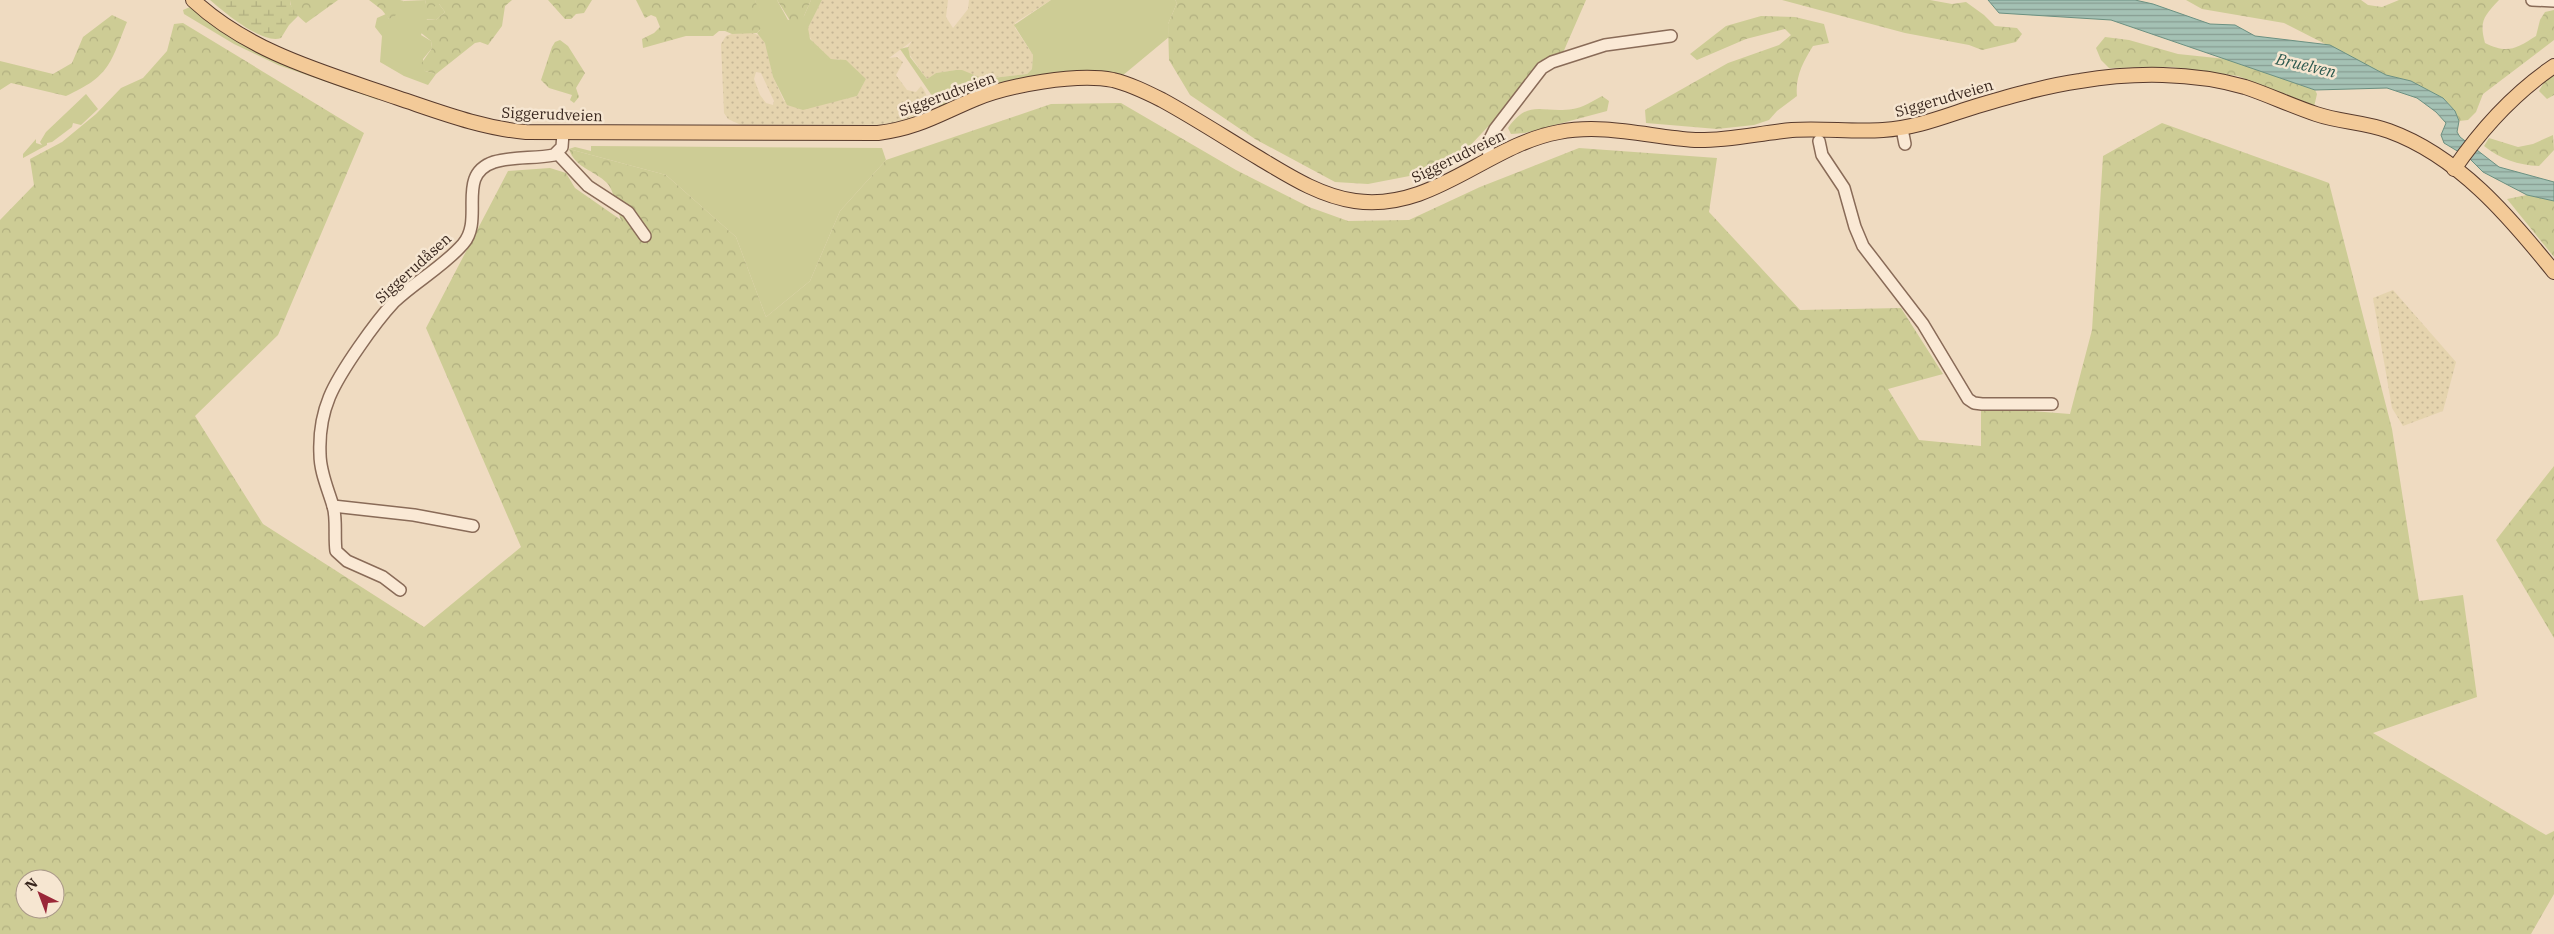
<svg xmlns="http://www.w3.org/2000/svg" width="2554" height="934" font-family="'IBM Plex Serif',serif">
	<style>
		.farmland { fill: url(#farmland-dots); fill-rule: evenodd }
		.green { fill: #cdcc95 }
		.forest { fill: url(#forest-crowns); fill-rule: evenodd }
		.wetland { fill: url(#wetland-marsh) }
		.water { fill: url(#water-rules); stroke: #6b9081 }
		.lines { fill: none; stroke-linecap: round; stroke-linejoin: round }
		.minor-casing { stroke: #896b58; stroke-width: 14 }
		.major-casing { stroke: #573a2d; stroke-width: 16 }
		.minor { stroke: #fae9d5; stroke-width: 11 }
		.major { stroke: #f3ca98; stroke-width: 14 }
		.labels { text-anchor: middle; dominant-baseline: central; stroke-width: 5; stroke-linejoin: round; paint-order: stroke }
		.street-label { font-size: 15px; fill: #38261d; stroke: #f6e6d1 }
		.water-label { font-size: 16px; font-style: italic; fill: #2c594f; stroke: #f6e6d1 }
	</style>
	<defs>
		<pattern id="farmland-dots" width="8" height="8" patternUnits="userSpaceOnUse" patternTransform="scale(1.25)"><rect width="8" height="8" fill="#e5d4ae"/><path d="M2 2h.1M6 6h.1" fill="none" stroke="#c5b695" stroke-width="1.8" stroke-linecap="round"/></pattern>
		<pattern id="forest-crowns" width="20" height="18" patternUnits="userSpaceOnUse" patternTransform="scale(1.25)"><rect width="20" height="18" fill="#cdcc95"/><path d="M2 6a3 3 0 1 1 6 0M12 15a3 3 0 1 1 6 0" fill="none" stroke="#b1af80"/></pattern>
		<pattern id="wetland-marsh" width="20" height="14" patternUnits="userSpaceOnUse" patternTransform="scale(1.25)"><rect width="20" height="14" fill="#cdcc95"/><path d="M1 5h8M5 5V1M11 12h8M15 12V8" fill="none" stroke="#b1af80"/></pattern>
		<pattern id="water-rules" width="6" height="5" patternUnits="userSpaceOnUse" patternTransform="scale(1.25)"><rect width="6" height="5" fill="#a4c1b4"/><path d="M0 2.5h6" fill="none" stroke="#879d92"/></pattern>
	</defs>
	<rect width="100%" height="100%" fill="#efdbc1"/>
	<g class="farmland">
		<path d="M822,0H948L946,17L953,28L968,9L969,0H1051L1015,23V28L1033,55L1032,69L1027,74L984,79L956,70L936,73L927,79L909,54L908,47L912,41L889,58L897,57L903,62L896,75L907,90L916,92L921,86L924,90L931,106L926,114L890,125L873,127L741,125L728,119L724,113L721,44L726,36L732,34L750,32L761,36L766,43L773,77L784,101H837L857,96L866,79L839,59H831L815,46L808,34V28ZM756,72L761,73L774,101L773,105L766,103L760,95L754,79Z"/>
		<polygon points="2393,290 2456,362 2443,411 2403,426 2392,408 2373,298"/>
	</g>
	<g class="green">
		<polygon points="426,0 425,4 439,4 445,12 436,20 427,19 421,35 431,41 432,48 423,59 425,71 436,74 428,85 404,76 380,62 382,36 375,27 377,18 386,14 389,19 404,1"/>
		<polygon points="755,0 777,0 788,20 804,16 811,0 822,0 808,28 810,39 831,59 846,60 866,79 857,96 803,110 787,105 773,77 765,43 757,33 760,30"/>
		<polygon points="1051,0 1175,0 1177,3 1168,24 1169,37 1122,76 1101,73 941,109 900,49 908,47 910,57 927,79 936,73 956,70 962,70 984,79 1027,74 1032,69 1033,55 1014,25"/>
		<polygon points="190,7 378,96 378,100 278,65 234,44 184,14 183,10"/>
		<polygon points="86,94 98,109 81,125 73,123 72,127 52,142 47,143 47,145 23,158 23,154 36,139 36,143 42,145 40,142 46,132"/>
		<polygon points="591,146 882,148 886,160 840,211 810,281 766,317 736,237 666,175 569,149 575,147 591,151"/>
	</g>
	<g class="forest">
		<path d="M290,0H338L306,23C299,17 290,10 290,0Z"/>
		<polygon points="369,0 400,0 404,1 395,16 389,19 382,10"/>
		<path d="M426,0H512L505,6L502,26L488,45L480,42L475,43L436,74L425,71L421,64L432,48L431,41L414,27C420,19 427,19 436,20L445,12L439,4L428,10L425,4Z"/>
		<polygon points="548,0 592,0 584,13 576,14 571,19 565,19"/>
		<path d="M636,0H755C758,11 768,23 757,33L732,34L725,31H719L713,36H686L643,48L642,39L654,33L660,27L656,17L651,15L645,18Z"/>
		<polygon points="777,0 811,0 804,16 794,27"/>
		<polygon points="1175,0 1586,0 1562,55 1498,116 1466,150 1425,173 1368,184 1335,182 1255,139 1190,95 1169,60 1168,24 1177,3"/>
		<polygon points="1782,0 1930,0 1952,4 1966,2 1984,15 1995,26 2017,28 2022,34 2016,42 1982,50 1969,45 1905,33"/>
		<path d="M2186,0H2361L2368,5L2382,7L2399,0H2499C2484,16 2479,21 2485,43C2507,54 2516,49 2536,36L2540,20L2545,12L2554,10V40L2483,94L2476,112L2468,120L2459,121L2455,111L2443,98L2411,81L2386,75L2284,23L2202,9Z"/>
		<path d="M112,15L127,22C110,64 110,76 66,96L11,83L0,90V61L53,74L72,63L83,37Z"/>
		<path d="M1761,16L1795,17L1824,24L1829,43L1813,46C1803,62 1795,77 1797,96L1777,111L1769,120L1754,125L1717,129L1646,123L1645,110L1728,63L1779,45L1791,35L1785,29L1746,39L1697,60L1690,54L1726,26Z"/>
		<path d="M183,23L364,133L278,335L195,416L263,524L424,627L521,547L426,328L508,171L550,168L566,173L575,188L621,220C617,210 614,190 607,183C594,170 575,168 569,149L666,175L736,237L766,317L810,281L840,211L886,160L1051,104L1121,103L1236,170L1309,207L1348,221L1409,220L1480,187L1579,148L1717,158L1709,212L1800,310L1901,308L1943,374L1888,389L1919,440L1981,446V407L2070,414L2092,330L2103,156L2162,123L2329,183L2392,429L2419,601L2463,595L2477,697L2373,733L2546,835L2554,831V894L2531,934H0V220L34,185L30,159L62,142L96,114L121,88L143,78L167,51L174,24ZM25,879H55V909H25Z"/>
		<polygon points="2105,37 2129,40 2178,54 2226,59 2315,90 2317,94 2314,107 2238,76 2172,67 2109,68 2101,60 2096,48"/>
		<polygon points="560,40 568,46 585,73 576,88 579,97 574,103 570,100 572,95 549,88 541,80 552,47 555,42"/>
		<polygon points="2554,72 2554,95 2547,99 2539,91 2547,77"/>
		<path d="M1602,96L1609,101L1607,111L1525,133L1511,134L1508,128C1529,98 1542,114 1573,109C1582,108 1593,101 1602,96Z"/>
		<path d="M2553,135L2554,150L2539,166C2518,165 2500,159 2484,146L2489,138L2518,147L2533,144Z"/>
		<polygon points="2527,195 2554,201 2554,257 2507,199"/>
		<polygon points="2554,466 2554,638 2496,540"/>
	</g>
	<path class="wetland" d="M210,0H290V4L298,16L289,25L281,38C263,45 224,12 210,0Z"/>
	<polygon class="water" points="1988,0 2135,0 2153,4 2210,24 2235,25 2255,36 2330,45 2386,75 2411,81 2443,98 2455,111 2459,121 2457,132 2460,137 2499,167 2554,182 2554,201 2527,195 2483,172 2469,158 2444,143 2441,135 2446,123 2436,112 2417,98 2387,88 2315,90 2111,20 1999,13"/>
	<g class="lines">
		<g class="minor-casing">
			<g id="minor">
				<polyline points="2532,0 2554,1"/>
				<polyline points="1902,129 1905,144"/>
				<polyline points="1819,141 1822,155 1844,188 1855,227 1863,246 1923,324 1968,399 1974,403 1982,404 2052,404"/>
				<polyline points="557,153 588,186 628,212 645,236"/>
				<polyline points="1489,159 1488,143 1495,129 1542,68 1552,62 1605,45 1671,36"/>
				<polyline points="333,506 414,515 473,526"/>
				<path d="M400,590L383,577L347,561L336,551C334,537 337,518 333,506C328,489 320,472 320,454C318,409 334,383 359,347C370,331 381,316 394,302C416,281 443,267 463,244C485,219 455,175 494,162C513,156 535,159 554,155L562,147L563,133"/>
			</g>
		</g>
		<g class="major-casing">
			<g id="major">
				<path d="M193,0C250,53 326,73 398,98C440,112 481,128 526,132L878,133C918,128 939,114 975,99C1009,85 1076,73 1113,80C1130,84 1146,92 1162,100C1195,118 1227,139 1259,158C1289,176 1320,196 1355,201C1433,212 1487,145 1559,132C1604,123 1650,137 1695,140C1728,141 1759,133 1792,130C1822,128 1853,132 1883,130C1917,128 1945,116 1977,106C2011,96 2045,86 2080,81C2133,72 2193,72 2245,87C2269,95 2292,106 2316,114C2339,122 2365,122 2389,131C2458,156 2509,216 2554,272"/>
				<path d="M2454,169C2482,128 2513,94 2554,66"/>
			</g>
		</g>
		<use href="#minor" class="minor"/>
		<use href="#major" class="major"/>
	</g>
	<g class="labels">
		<g class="street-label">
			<text transform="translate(947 94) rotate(-20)">Siggerudveien</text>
			<text transform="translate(1944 98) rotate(-16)">Siggerudveien</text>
			<text transform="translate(552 114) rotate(2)">Siggerudveien</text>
			<text transform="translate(1458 156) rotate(-26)">Siggerudveien</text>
			<text transform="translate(413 268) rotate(-42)">Siggerudåsen</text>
		</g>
		<g class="water-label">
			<text transform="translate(2306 65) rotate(13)">Bruelven</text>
		</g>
	</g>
	<g transform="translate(40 894) rotate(318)"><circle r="24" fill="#f6e6d1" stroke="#aa9989"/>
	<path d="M0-4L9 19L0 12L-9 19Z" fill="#9a2738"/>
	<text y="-8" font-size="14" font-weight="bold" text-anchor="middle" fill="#38261d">N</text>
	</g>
</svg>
